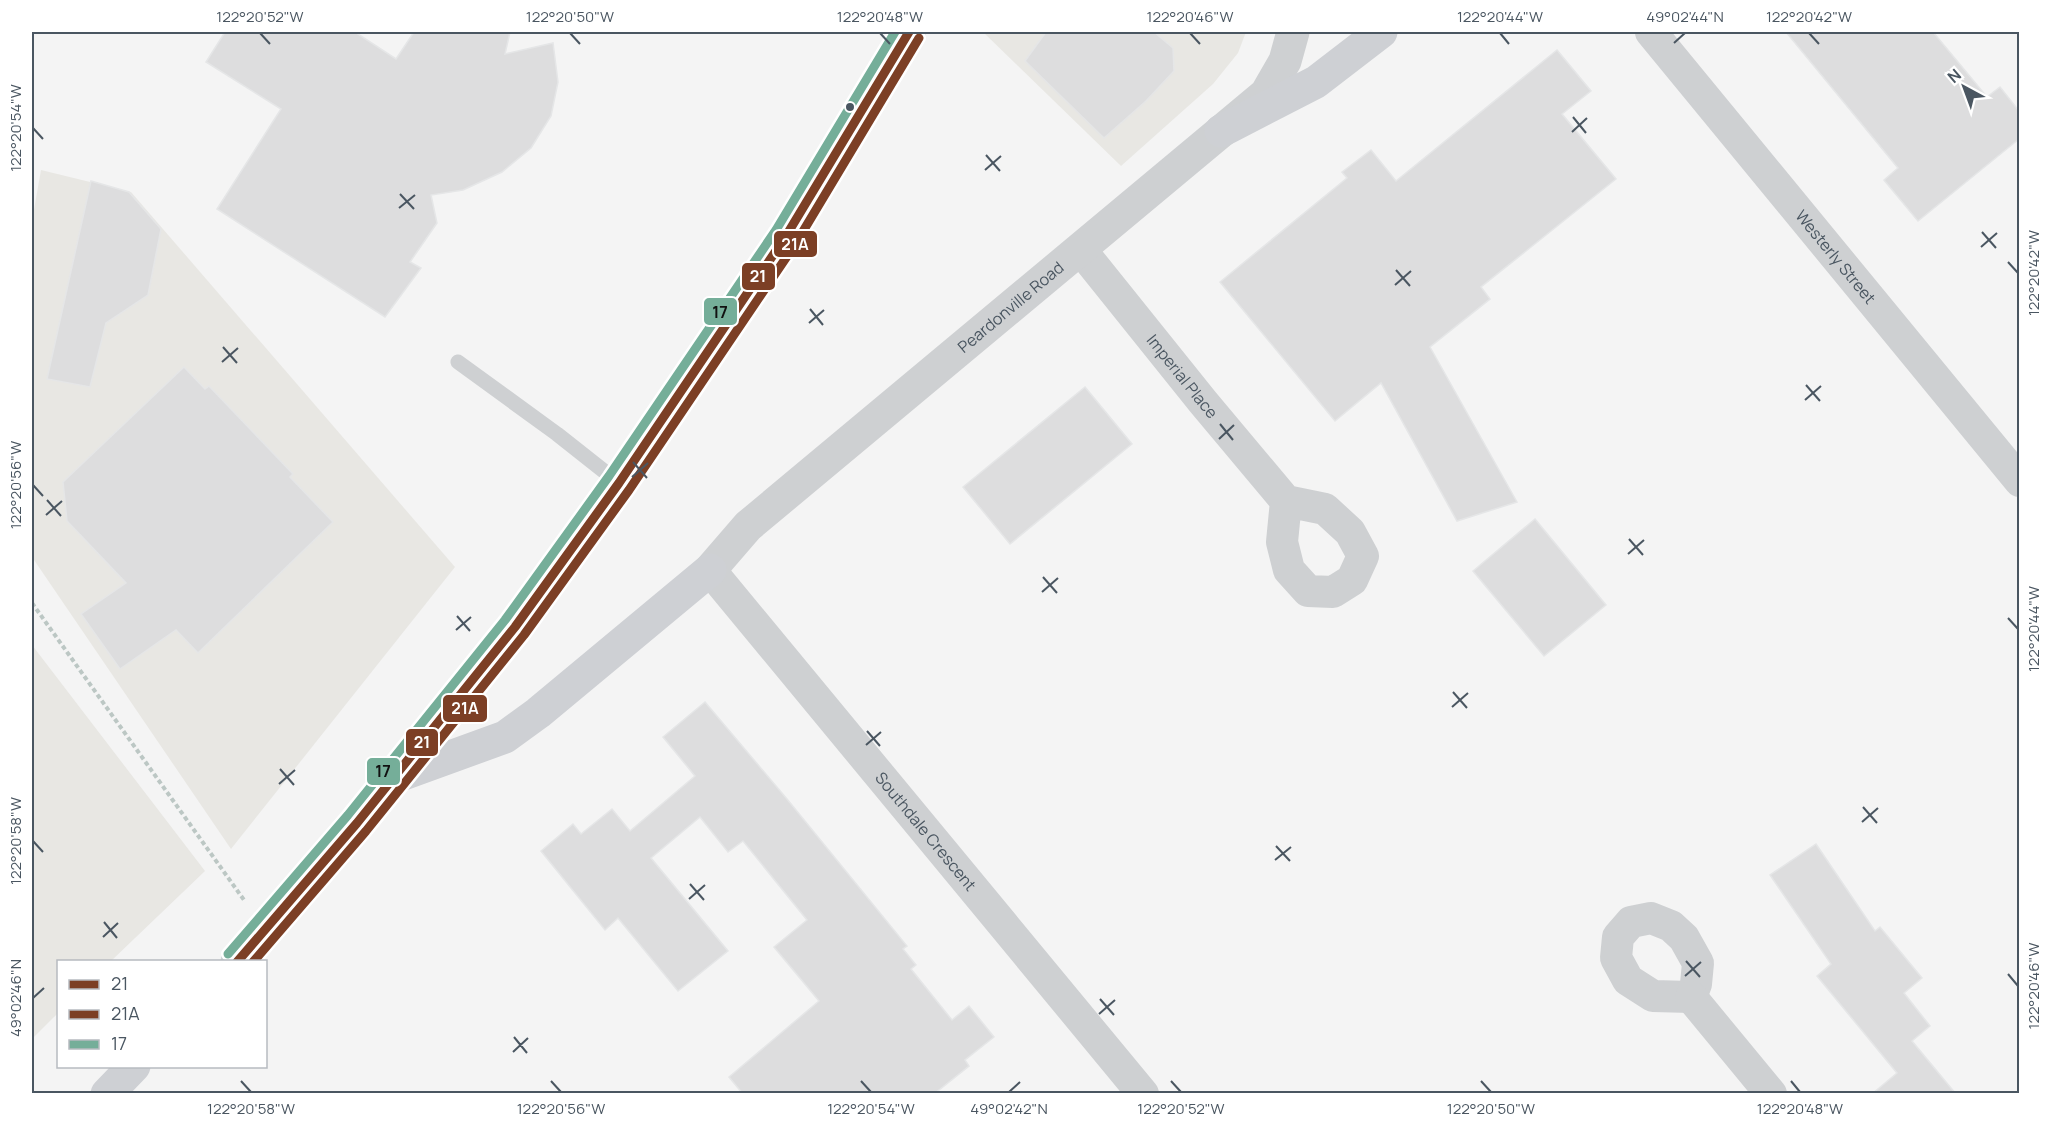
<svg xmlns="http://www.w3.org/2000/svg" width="2051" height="1125" font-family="Manrope,sans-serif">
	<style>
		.commercial { fill: #e8e7e3 }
		.building { fill: #ddddde; stroke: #e5e6e7; stroke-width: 1.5 }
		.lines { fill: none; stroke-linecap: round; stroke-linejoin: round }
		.path { stroke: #bcc7c4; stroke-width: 4; stroke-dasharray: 4.5 3; stroke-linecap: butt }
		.service { stroke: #ced0d2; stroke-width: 15 }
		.minor { stroke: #ced0d2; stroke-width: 32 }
		.tertiary { stroke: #ced0d2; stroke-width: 33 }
		.secondary { stroke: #ced0d4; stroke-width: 33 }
		.bus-1-casing { stroke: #fff; stroke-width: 14 }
		.bus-2-casing { stroke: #fff; stroke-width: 14 }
		.bus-3-casing { stroke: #fff; stroke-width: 14 }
		.bus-1 { stroke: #7c3f25; stroke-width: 9 }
		.bus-2 { stroke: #7c3f25; stroke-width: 9 }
		.bus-3 { stroke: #75ae99; stroke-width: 9 }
		.ticks { fill: none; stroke: #4a5661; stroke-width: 2 }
		.bus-dot { fill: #4a5661; stroke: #fff; stroke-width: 2 }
		.labels { text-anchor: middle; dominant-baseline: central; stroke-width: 4.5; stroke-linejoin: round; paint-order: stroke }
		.street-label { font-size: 16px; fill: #4a5661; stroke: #fff }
		.line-badge { stroke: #fff; stroke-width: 2 }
		.badge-label { font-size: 16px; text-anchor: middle; font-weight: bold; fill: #fff }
		.pale-badge-label { font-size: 16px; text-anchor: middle; font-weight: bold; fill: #111 }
		.neatline { fill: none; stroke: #4a5661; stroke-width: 2 }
		.ticks-label { font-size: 15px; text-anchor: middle; fill: #4a5661 }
	</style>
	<rect width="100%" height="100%" fill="#f4f4f4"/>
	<g class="commercial">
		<polygon points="983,32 1246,32 1238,53 1213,84 1121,166"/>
		<polygon points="41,170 131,192 455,567 231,849 32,557 32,221"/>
		<polygon points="32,645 205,871 111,961 58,962 58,1013 32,1039"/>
	</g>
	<g class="building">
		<polygon points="225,32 355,32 396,59 414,32 510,32 505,54 553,43 558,82 551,116 531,148 502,172 463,190 431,195 437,223 410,262 421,268 385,317 217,209 281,109 206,62"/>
		<polygon points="1046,32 1154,32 1173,48 1174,71 1146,101 1104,138 1025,61"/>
		<polygon points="1786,32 1933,32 1987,97 2000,87 2019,111 2019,139 1918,221 1884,180 1898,168"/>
		<polygon points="1557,50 1591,91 1562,114 1616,179 1481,287 1490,299 1430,347 1517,502 1457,521 1381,383 1335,421 1220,282 1347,178 1342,172 1371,150 1396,181"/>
		<polygon points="91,181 129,192 161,229 148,295 106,323 90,387 47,379"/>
		<polygon points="184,367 205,389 209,386 293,474 290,477 333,522 198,653 176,630 120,669 81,614 126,583 67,521 63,482"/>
		<polygon points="1085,387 1132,444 1010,544 963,487"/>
		<polygon points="1535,519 1606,605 1544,656 1473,571"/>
		<polygon points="705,702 787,799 907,946 903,949 916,965 911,969 952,1020 969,1006 994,1037 965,1060 969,1066 934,1094 743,1094 729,1077 819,1001 774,947 807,920 743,841 728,852 700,817 651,858 728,951 678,991 618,918 605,930 541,851 573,824 581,834 612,809 630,831 695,776 663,737"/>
		<polygon points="1816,844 1875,931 1880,927 1922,978 1904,993 1930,1026 1912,1041 1956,1094 1872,1094 1897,1073 1817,976 1831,964 1770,875"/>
	</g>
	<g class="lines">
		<polyline class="path" points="32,603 244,900"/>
		<polyline class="service" points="458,362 557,434 619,483"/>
		<g class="minor">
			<path id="s1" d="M1651,32L2020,481"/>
			<path id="s2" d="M1081,250L1203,402L1286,501L1325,509L1350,532L1363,556L1352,580L1333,592L1308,591L1289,570L1282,542L1286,501"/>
			<path id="s3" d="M710,570L1143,1094"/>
			<polygon points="1651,918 1671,926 1684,938 1698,963 1696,984 1691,997 1653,996 1628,980 1616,958 1618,937 1631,922"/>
			<polyline points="1691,997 1771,1094"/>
		</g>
		<path class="tertiary" id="s4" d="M710,570L748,526L1266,94L1285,61L1293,32"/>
		<g class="secondary">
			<polyline points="1221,131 1316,82 1381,32"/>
			<polyline points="395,777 505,737 538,713 710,570"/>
			<polyline points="237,962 357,823 515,627 619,483 786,236 909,32"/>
			<polyline points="107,1094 134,1066"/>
		</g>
		<g class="bus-1-casing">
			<polyline id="bus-1" points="237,962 357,823 515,627 619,483 786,236 909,32"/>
		</g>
		<g class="bus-2-casing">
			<polyline id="bus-2" points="253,962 366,831 524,635 629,490 796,243 919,38"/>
		</g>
		<g class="bus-3-casing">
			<polyline id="bus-3" points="228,954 348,815 505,620 609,476 776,230 895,32"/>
		</g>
		<use href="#bus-1" class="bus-1"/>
		<use href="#bus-2" class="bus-2"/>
		<use href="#bus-3" class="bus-3"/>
	</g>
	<path class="ticks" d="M260,33L270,44M570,33L580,44M880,33L890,44M1190,33L1200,44M1500,33L1509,44M1809,33L1819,44M1674,43L1685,33M1573,117L1586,133M33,128L43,139M1572,132L1587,118M986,155L1000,171M985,170L1001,156M400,194L414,209M399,208L415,195M1982,232L1996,248M1981,247L1997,233M2008,262L2018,273M1396,270L1410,286M1395,285L1411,271M810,309L823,325M809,323L824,310M223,347L237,363M222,362L238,348M1806,385L1820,401M1805,400L1821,386M1220,424L1233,440M1219,439L1234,425M633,462L647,478M632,477L648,463M33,485L43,496M47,500L61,516M46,515L62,501M1629,539L1643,555M1628,554L1644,540M1043,577L1057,593M1042,592L1058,578M457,616L470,631M2008,618L2018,629M456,630L471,617M1453,692L1467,708M1452,707L1468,693M867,731L880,746M866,745L881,732M280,769L294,785M279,784L295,770M1863,807L1877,823M1862,822L1878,808M33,841L43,852M1276,846L1290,861M1275,860L1291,847M690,884L704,900M689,899L705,885M104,922L117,938M103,937L118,923M1686,961L1700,977M2008,974L2018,986M1685,976L1701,962M33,998L44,988M1100,999L1114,1015M1099,1014L1115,1000M514,1037L527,1053M513,1052L528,1038M241,1081L251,1092M551,1081L561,1092M861,1081L871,1092M1171,1081L1181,1092M1481,1081L1491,1092M1791,1081L1800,1092M1009,1092L1020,1082"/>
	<circle class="bus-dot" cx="850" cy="107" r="5"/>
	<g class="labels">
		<g class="street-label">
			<text stroke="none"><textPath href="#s1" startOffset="291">Westerly Street</textPath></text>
			<text stroke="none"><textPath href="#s4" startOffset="400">Peardonville Road</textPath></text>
			<text stroke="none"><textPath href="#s2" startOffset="162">Imperial Place</textPath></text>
			<text stroke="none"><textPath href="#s3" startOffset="339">Southdale Crescent</textPath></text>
		</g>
	</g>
	<g class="line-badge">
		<rect x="773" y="230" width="45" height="28" rx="6" fill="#7c3f25"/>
		<rect x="741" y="262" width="35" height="29" rx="6" fill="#7c3f25"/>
		<rect x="703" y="297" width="35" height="29" rx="6" fill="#75ae99"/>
		<rect x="442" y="694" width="46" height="29" rx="6" fill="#7c3f25"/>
		<rect x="405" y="728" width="34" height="29" rx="6" fill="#7c3f25"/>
		<rect x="366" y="757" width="35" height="29" rx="6" fill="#75ae99"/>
	</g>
	<g class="badge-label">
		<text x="795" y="250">21A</text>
		<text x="758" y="282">21</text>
		<text x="465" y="714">21A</text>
		<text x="422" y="748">21</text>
	</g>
	<g class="pale-badge-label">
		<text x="720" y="318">17</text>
		<text x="383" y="777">17</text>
	</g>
	<rect width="2051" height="1125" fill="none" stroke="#ffffff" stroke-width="66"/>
	<rect x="57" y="960" width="210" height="108" fill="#ffffff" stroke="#b7bbc0" stroke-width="1.5"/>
	<rect x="69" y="980" width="30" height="9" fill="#7c3f25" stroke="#b7bbc0" stroke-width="1.5"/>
	<text x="111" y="990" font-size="18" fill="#4a5661">21</text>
	<rect x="69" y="1010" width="30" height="9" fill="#7c3f25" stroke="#b7bbc0" stroke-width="1.5"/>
	<text x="111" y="1020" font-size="18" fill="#4a5661">21A</text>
	<rect x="69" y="1040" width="30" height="9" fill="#75ae99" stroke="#b7bbc0" stroke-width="1.5"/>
	<text x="111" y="1050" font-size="18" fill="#4a5661">17</text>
	<g transform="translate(1964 87) rotate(319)" stroke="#ffffff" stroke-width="4.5" paint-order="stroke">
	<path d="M0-4.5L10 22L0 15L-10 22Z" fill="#4a5661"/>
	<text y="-9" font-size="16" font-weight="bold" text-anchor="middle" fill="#4a5661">N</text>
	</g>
	<rect x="33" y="33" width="1985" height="1059" class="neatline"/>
	<g class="ticks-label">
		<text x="260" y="22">122°20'52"W</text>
		<text x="570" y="22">122°20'50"W</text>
		<text x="880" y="22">122°20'48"W</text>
		<text x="1190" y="22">122°20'46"W</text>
		<text x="1500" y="22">122°20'44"W</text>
		<text x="1685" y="22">49°02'44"N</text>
		<text x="1809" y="22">122°20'42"W</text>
		<text transform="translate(16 128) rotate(-90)" y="5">122°20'54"W</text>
		<text transform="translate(2034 273) rotate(-90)" y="5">122°20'42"W</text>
		<text transform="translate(16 485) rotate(-90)" y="5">122°20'56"W</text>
		<text transform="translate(2034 629) rotate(-90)" y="5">122°20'44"W</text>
		<text transform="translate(16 841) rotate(-90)" y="5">122°20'58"W</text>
		<text transform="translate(2034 986) rotate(-90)" y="5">122°20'46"W</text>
		<text transform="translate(16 998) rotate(-90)" y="5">49°02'46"N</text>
		<text x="251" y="1114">122°20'58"W</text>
		<text x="561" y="1114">122°20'56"W</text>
		<text x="871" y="1114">122°20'54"W</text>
		<text x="1009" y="1114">49°02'42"N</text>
		<text x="1181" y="1114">122°20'52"W</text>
		<text x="1491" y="1114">122°20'50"W</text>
		<text x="1800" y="1114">122°20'48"W</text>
	</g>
</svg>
